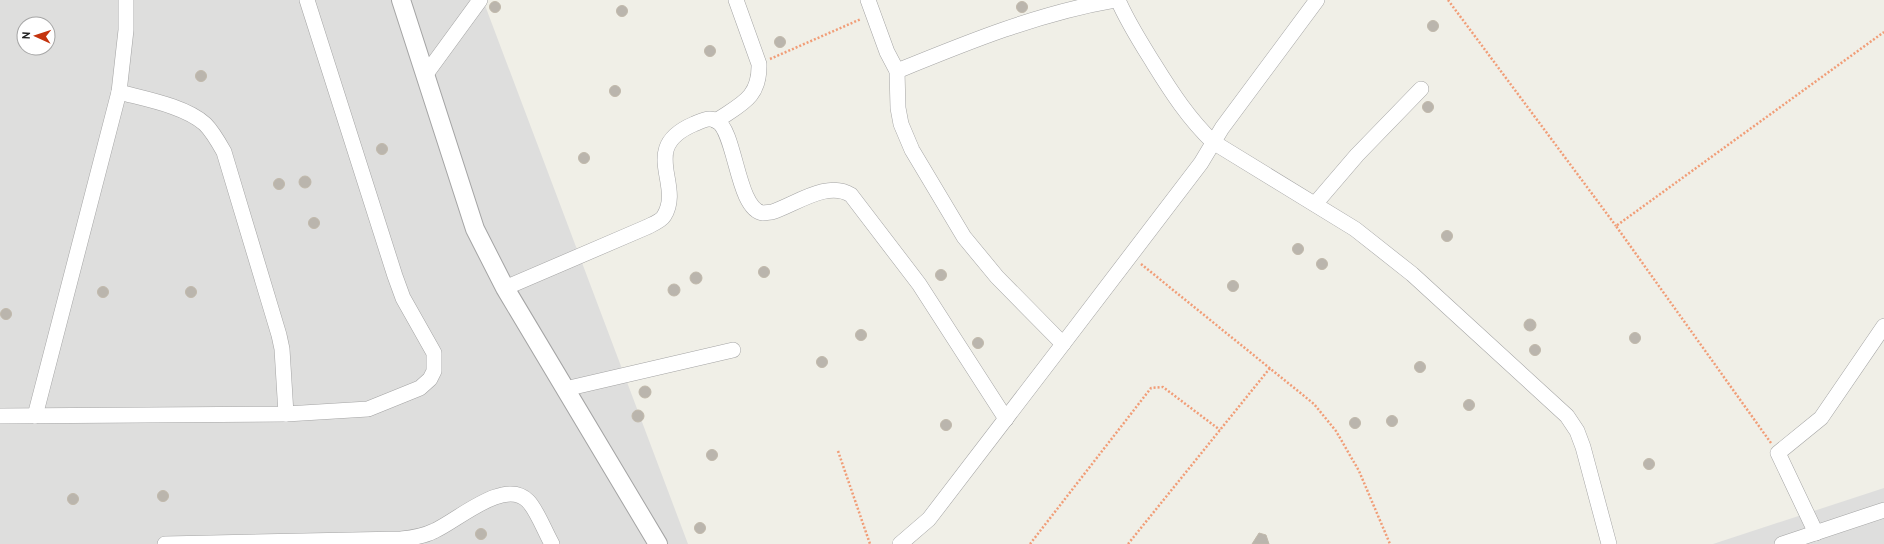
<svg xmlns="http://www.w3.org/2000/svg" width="1884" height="544" font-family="'PT Sans',sans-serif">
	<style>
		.residential { fill: #dededd; fill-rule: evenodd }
		.building { fill: #bab5ad; stroke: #c1b9ab }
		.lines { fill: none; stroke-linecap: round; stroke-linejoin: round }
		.minor-casing { stroke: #a4a4a4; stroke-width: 16 }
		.tertiary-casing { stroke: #a4a4a4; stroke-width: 20 }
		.path { stroke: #f19d77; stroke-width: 2.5; stroke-dasharray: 2 2; stroke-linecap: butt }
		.minor { stroke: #fff; stroke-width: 15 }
		.tertiary { stroke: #fff; stroke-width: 18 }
	</style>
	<rect width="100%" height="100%" fill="#f0efe7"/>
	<g class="residential">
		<path d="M0,0H483L688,544H0ZM24,24H48V48H24Z"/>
		<polygon points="1884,488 1884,544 1713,544"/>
	</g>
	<g class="building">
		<circle cx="1022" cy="7" r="5.5"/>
		<circle cx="495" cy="7" r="5.5"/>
		<circle cx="622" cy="11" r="5.5"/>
		<circle cx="1433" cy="26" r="5.5"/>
		<circle cx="780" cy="42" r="5.5"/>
		<circle cx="710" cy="51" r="5.5"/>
		<circle cx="201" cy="76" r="5.5"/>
		<circle cx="615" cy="91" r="5.5"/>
		<circle cx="1428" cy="107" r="5.5"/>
		<circle cx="382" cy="149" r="5.5"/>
		<circle cx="584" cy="158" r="5.5"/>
		<circle cx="305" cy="182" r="6"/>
		<circle cx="279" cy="184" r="5.5"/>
		<circle cx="314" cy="223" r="5.5"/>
		<circle cx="1447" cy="236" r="5.5"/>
		<circle cx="1298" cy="249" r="5.5"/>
		<circle cx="1322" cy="264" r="5.5"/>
		<circle cx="764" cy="272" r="5.5"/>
		<circle cx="941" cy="275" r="5.5"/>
		<circle cx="696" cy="278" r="6"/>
		<circle cx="1233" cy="286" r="5.5"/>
		<circle cx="674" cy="290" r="6"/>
		<circle cx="191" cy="292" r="5.5"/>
		<circle cx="103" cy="292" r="5.5"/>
		<circle cx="6" cy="314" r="5.5"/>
		<circle cx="1530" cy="325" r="6"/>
		<circle cx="861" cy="335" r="5.5"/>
		<circle cx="1635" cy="338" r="5.5"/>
		<circle cx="978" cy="343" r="5.5"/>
		<circle cx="1535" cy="350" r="5.5"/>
		<circle cx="822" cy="362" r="5.5"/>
		<circle cx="1420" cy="367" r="5.5"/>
		<circle cx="645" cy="392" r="6"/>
		<circle cx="1469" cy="405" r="5.5"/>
		<circle cx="638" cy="416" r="6"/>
		<circle cx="1392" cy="421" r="5.5"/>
		<circle cx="1355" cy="423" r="5.5"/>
		<circle cx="946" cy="425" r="5.5"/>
		<circle cx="712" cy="455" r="5.5"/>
		<circle cx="1649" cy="464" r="5.5"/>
		<circle cx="163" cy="496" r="5.5"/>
		<circle cx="73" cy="499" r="5.5"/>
		<circle cx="700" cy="528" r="5.5"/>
		<circle cx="481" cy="534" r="5.5"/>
		<polygon points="1259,533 1266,535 1269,544 1252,544"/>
	</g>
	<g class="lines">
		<g class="minor-casing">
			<g id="minor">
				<polyline points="868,0 887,52 897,71 898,108 901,124 912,150 964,237 997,277 1063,344"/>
				<path d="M1118,0C1128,23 1141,43 1154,64C1172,93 1189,119 1213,142L1355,229L1412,274L1567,416L1577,431L1583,447L1609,544"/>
				<path d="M897,71C968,42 1039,13 1115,0"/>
				<polyline points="426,74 480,0"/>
				<path d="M119,92C145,99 185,106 205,124C213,132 219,143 224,152L279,335L282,349L286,414"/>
				<path d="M716,121C741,104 760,98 759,64L736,0"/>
				<polyline points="1315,204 1357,155 1421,89"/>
				<path d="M505,288L647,227C653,224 661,221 664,216C684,184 638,148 694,124C702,121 709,116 717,121C736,132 737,210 763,213C766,213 770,212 772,212C796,204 828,180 851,195L919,284L1006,419"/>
				<polyline points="565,389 733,350"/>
				<polyline points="0,416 286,414 368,409 420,388 430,379 434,371 434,353 403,298 395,276 307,0"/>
				<polyline points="35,416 119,92 126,30 126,0"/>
				<polyline points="1816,533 1778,453 1821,418 1884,326"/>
				<path d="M165,544L401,539C412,538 424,536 434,531C457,521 505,477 528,501C537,510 545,532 552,544"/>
				<polyline points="900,544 929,519 1063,344 1201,163 1222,128 1317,0"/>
				<polyline points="1782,544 1884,510"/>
			</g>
		</g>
		<g class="tertiary-casing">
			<polyline id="tertiary" points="401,0 475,229 505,288 658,544"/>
		</g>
		<g class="path">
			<polyline points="1448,0 1616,226"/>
			<polyline points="770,59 861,19"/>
			<polyline points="1141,264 1314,404 1336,431 1359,471 1390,544"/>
			<polyline points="1771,443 1616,226 1884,32"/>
			<polyline points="838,451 870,544"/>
			<polyline points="1030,544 1151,388 1163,387 1220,430"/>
			<polyline points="1128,544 1270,368"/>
		</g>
		<use href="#minor" class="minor"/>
		<use href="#tertiary" class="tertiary"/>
	</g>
	<g transform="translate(36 36) rotate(273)"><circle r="19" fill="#ffffff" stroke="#a6a6a6"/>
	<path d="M0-3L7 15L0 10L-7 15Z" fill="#c4330d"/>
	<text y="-6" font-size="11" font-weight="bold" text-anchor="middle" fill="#202020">N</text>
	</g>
</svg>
